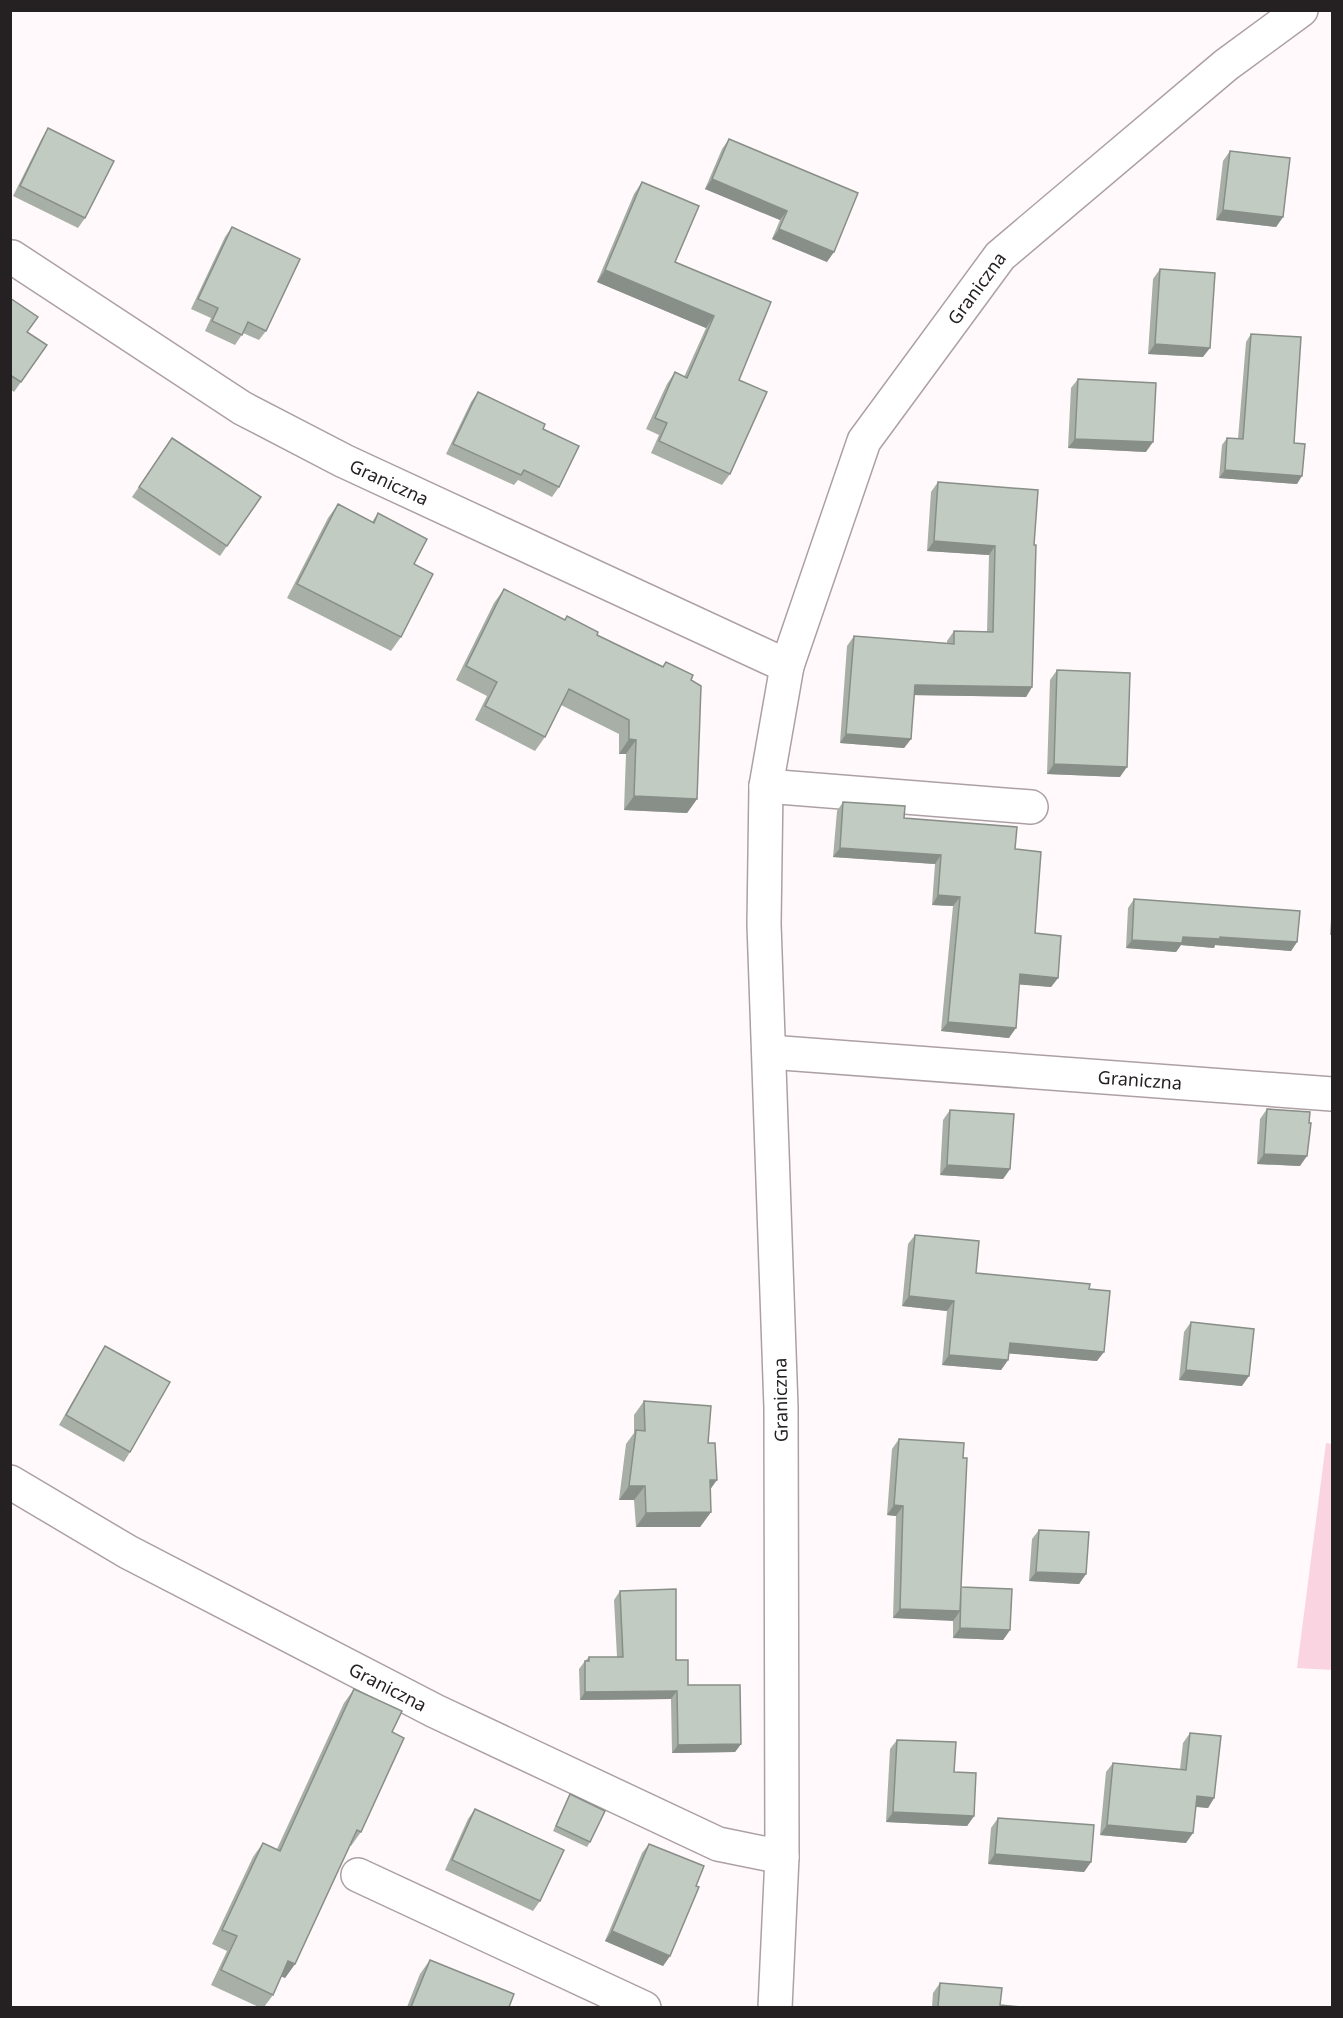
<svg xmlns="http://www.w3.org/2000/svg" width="1343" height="2018" font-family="'Noto Sans',sans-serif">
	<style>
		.green { fill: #fad4e0 }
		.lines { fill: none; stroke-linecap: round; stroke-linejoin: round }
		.minor-casing { stroke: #ada0a4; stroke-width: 36 }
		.minor { stroke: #fff; stroke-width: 33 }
		.wall { fill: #a7afa7 }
		.shaded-wall { fill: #888e88 }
		.building { fill: #c2cbc2; stroke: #888e88; stroke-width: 1.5 }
		.labels { text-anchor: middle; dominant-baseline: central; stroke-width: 4.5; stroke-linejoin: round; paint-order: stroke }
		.street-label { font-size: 18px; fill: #252022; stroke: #fff }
	</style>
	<rect width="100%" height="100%" fill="#fff9fb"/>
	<polygon class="green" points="1326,1443 1332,1444 1332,1670 1297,1668"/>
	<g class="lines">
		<g class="minor-casing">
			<g id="minor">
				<path id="s1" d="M12,257L242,408L344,461L787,666"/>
				<polyline points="766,786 1031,807"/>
				<path id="s2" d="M769,1052L1332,1094"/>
				<path id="s3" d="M10,1482L128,1552L435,1711L718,1844L782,1857"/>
				<polyline points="358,1875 644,2008"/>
				<path id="s4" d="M775,2008L782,1857L781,1408L764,924L766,786L787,666L864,441L1000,256L1226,65L1301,10"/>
			</g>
		</g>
		<use href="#minor" class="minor"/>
	</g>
	<g class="wall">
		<polygon points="48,128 85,218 78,228 13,196 42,138"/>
		<polygon points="729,139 827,262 772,239 780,220 705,189 722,149"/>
		<polygon points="1230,151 1283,217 1276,227 1216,220 1223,161"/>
		<polygon points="642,182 675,262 771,302 739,380 730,474 722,485 651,453 659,435 646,429 667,384 675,372 684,377 706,328 597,282 634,194"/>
		<polygon points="232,227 266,331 259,340 243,333 235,345 205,331 211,318 191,309 225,237"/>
		<polygon points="1160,269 1203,357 1148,354 1153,279"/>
		<polygon points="10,298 27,332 47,345 14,392 10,389"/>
		<polygon points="1251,334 1294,443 1297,484 1219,478 1222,445 1227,438 1238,439 1246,342"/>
		<polygon points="1078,379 1146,452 1068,448 1071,388"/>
		<polygon points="478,392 543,429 559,487 552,497 518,480 514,485 446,454 471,402"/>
		<polygon points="172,438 261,497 220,556 132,497"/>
		<polygon points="938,482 1034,545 1032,687 1026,697 914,695 911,739 904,748 840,743 847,646 854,636 947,643 947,641 954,631 987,632 989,555 927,551 931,492"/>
		<polygon points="338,504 372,522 378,513 414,564 401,637 391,651 287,598 328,518"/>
		<polygon points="504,589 565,620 567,616 597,635 663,666 666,662 691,680 697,799 687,813 624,810 626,754 619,754 619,734 561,705 545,737 535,751 475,720 487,696 456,680 494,603"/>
		<polygon points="1057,670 1120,777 1047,774 1050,680"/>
		<polygon points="843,802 1015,849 1035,933 1058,978 1051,987 1019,984 1009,1038 941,1031 953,906 932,905 935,864 833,857 837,811"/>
		<polygon points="1134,899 1297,942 1291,951 1215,945 1214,948 1181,945 1176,952 1126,948 1128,908"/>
		<polygon points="1332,904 1332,935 1330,935"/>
		<polygon points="1267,1109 1300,1166 1257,1164 1260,1119"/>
		<polygon points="950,1110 1010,1169 1003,1179 940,1175 943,1120"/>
		<polygon points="915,1235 976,1273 1089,1289 1097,1361 1009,1353 1008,1360 1001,1370 942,1365 947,1311 902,1306 908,1244"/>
		<polygon points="1191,1322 1242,1386 1179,1380 1184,1332"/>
		<polygon points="105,1346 130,1452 124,1462 59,1425 99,1355"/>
		<polygon points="644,1401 708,1443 711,1512 700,1527 636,1527 634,1500 619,1500 626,1444 634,1433 634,1415"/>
		<polygon points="899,1439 963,1458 961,1587 1010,1630 1003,1640 953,1638 953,1620 893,1618 896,1516 887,1515 892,1449"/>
		<polygon points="1039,1530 1086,1574 1079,1584 1029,1581 1032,1539"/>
		<polygon points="620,1591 676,1660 688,1685 741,1744 735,1752 672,1753 671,1699 580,1700 579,1669 585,1661 589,1657 617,1657 614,1600"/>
		<polygon points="354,1689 392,1732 361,1832 351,1846 350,1845 295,1964 285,1978 281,1976 273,1995 264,2007 259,2007 211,1985 227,1951 212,1944 253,1857 263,1843 277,1849 344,1703"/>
		<polygon points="1190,1733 1214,1798 1208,1808 1196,1807 1186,1843 1100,1835 1106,1772 1113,1763 1180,1769 1183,1743"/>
		<polygon points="897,1740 954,1772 974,1816 967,1826 886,1822 890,1749"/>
		<polygon points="570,1794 590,1842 587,1847 553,1831 567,1800"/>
		<polygon points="475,1809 540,1901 533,1911 445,1870 468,1819"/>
		<polygon points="998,1818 1091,1862 1084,1872 988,1864 991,1828"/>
		<polygon points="649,1844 670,1956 663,1966 605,1941 642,1853"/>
		<polygon points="430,1960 509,2007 407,2007 420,1974"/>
		<polygon points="940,1983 1000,2005 1022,2007 932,2007 933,1993"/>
	</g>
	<g class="shaded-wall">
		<polygon points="712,179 787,211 780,220 705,189"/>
		<polygon points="1223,210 1283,217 1276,227 1216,220"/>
		<polygon points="779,229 834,252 827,262 772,239"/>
		<polygon points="605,270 714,316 706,328 597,282"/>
		<polygon points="1155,344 1210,348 1203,357 1148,354"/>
		<polygon points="1075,439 1153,442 1146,452 1068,448"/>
		<polygon points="1225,470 1302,476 1297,484 1219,478"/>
		<polygon points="934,541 995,546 989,555 927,551"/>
		<polygon points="915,685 1032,687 1026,697 908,695"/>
		<polygon points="846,734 911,739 904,748 840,743"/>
		<polygon points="629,739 636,740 626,754 619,754"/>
		<polygon points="1054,764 1127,767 1120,777 1047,774"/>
		<polygon points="634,796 697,799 687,813 624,810"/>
		<polygon points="840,848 941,855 935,864 833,857"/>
		<polygon points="938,895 960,897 953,906 932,905"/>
		<polygon points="1183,937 1220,937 1297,942 1291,951 1215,945 1214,948 1181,945 1176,952 1126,948 1132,940"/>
		<polygon points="1020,974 1058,978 1051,987 1014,984"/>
		<polygon points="948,1022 1016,1028 1009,1038 941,1031"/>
		<polygon points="1264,1154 1307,1156 1300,1166 1257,1164"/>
		<polygon points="947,1165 1010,1169 1003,1179 940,1175"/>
		<polygon points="909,1296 954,1301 947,1311 902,1306"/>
		<polygon points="1010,1343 1104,1352 1097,1361 1003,1353"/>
		<polygon points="949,1355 1008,1360 1001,1370 942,1365"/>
		<polygon points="1186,1370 1249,1376 1242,1386 1179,1380"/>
		<polygon points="710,1480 717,1480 707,1494"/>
		<polygon points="629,1486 645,1486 634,1500 619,1500"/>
		<polygon points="894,1505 903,1506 896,1516 887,1515"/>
		<polygon points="711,1512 700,1527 636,1527 646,1513"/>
		<polygon points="1036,1572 1086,1574 1079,1584 1029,1581"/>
		<polygon points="900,1609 960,1611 953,1621 893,1618"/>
		<polygon points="960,1628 1010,1630 1003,1640 953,1638"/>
		<polygon points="677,1691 671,1699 580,1700 585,1692"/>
		<polygon points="741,1744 735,1752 672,1753 678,1745"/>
		<polygon points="1197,1796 1214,1798 1208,1808 1190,1806"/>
		<polygon points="893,1812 974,1816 967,1826 886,1822"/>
		<polygon points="1107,1825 1193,1833 1186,1843 1100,1835"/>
		<polygon points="995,1854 1091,1862 1084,1872 988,1864"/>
		<polygon points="612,1931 670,1956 663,1966 605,1941"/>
		<polygon points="288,1961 295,1964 285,1978 278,1975"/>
	</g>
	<g class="building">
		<polygon points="48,128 114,161 85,218 20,186"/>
		<polygon points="729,139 858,193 834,252 779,229 787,211 712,179"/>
		<polygon points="1230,151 1290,158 1283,217 1223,210"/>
		<polygon points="642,182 699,206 675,262 771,302 739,380 767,392 730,474 659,441 667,423 655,418 675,372 687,378 714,316 605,270"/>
		<polygon points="232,227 300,259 266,331 248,322 242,335 212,321 218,308 198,299"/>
		<polygon points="1160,269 1215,273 1210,348 1155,344"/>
		<polygon points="10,298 38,317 27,332 47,345 21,382 10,375"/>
		<polygon points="1251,334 1301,337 1294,443 1305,444 1302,476 1225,470 1227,438 1243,439"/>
		<polygon points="1078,379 1156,383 1153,442 1075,439"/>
		<polygon points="478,392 545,424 543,429 579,446 559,487 524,470 521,475 453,444"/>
		<polygon points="172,438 261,497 227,546 139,487"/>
		<polygon points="938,482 1038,490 1034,545 1036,545 1032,687 915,685 911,739 846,734 854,636 954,644 954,631 993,632 995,546 934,541"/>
		<polygon points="338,504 374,523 378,513 427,539 414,564 433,574 401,637 297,584"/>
		<polygon points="504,589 565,620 567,616 598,632 597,635 663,667 666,662 693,675 691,680 701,686 697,799 634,796 636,740 629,739 629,720 569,689 545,737 485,706 497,682 466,666"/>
		<polygon points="1057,670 1130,673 1127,767 1054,764"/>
		<polygon points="843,802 905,806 904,818 1017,827 1015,849 1041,852 1035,933 1061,936 1058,978 1020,974 1016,1028 948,1022 960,897 938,895 941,855 840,848"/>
		<polygon points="1134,899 1300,911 1297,942 1220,937 1220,939 1183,937 1182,943 1132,940"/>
		<polygon points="1267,1109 1310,1112 1309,1123 1311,1123 1307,1156 1264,1154"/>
		<polygon points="950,1110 1014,1114 1010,1169 947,1165"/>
		<polygon points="915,1235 979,1241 976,1273 1090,1284 1089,1289 1110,1291 1104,1352 1010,1343 1008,1360 949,1355 954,1301 909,1296"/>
		<polygon points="1191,1322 1254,1329 1249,1376 1186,1370"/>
		<polygon points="105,1346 170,1382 130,1452 66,1415"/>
		<polygon points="644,1401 711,1406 708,1443 715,1443 717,1480 710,1480 711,1512 646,1513 645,1486 629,1486 636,1430 645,1431"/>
		<polygon points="899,1439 964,1443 963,1458 967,1458 961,1587 1012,1589 1010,1630 960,1628 961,1588 960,1611 900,1609 903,1506 894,1505"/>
		<polygon points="1039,1530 1089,1532 1086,1574 1036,1572"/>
		<polygon points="676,1589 676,1660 688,1660 688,1685 740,1685 741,1744 678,1745 677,1691 585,1692 585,1661 589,1661 589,1657 623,1657 620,1591"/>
		<polygon points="354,1689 402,1711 392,1732 404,1738 361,1832 357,1830 295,1964 288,1961 273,1995 221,1970 237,1936 222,1930 263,1843 280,1851"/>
		<polygon points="1190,1733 1221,1736 1214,1798 1197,1796 1193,1833 1107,1825 1113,1763 1186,1770"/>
		<polygon points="897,1740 956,1742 954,1772 976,1773 974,1816 893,1812"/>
		<polygon points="570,1794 605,1811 590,1842 556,1826"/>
		<polygon points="475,1809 564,1850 540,1901 452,1860"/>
		<polygon points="998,1818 1094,1825 1091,1862 995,1854"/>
		<polygon points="649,1844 704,1866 696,1886 699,1887 670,1956 612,1931"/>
		<polygon points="430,1960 514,1994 509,2007 411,2007"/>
		<polygon points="940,1983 1002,1988 1000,2005 1022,2007 938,2007"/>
	</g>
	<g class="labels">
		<g class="street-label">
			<text stroke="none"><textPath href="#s4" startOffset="1772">Graniczna</textPath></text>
			<text stroke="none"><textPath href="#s1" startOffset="440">Graniczna</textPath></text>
			<text stroke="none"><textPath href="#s2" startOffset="372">Graniczna</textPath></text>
			<text transform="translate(780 1400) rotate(-91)">Graniczna</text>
			<text stroke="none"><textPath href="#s3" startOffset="430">Graniczna</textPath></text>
		</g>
	</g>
	<rect width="1343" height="2018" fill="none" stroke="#252022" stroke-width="24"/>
</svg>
